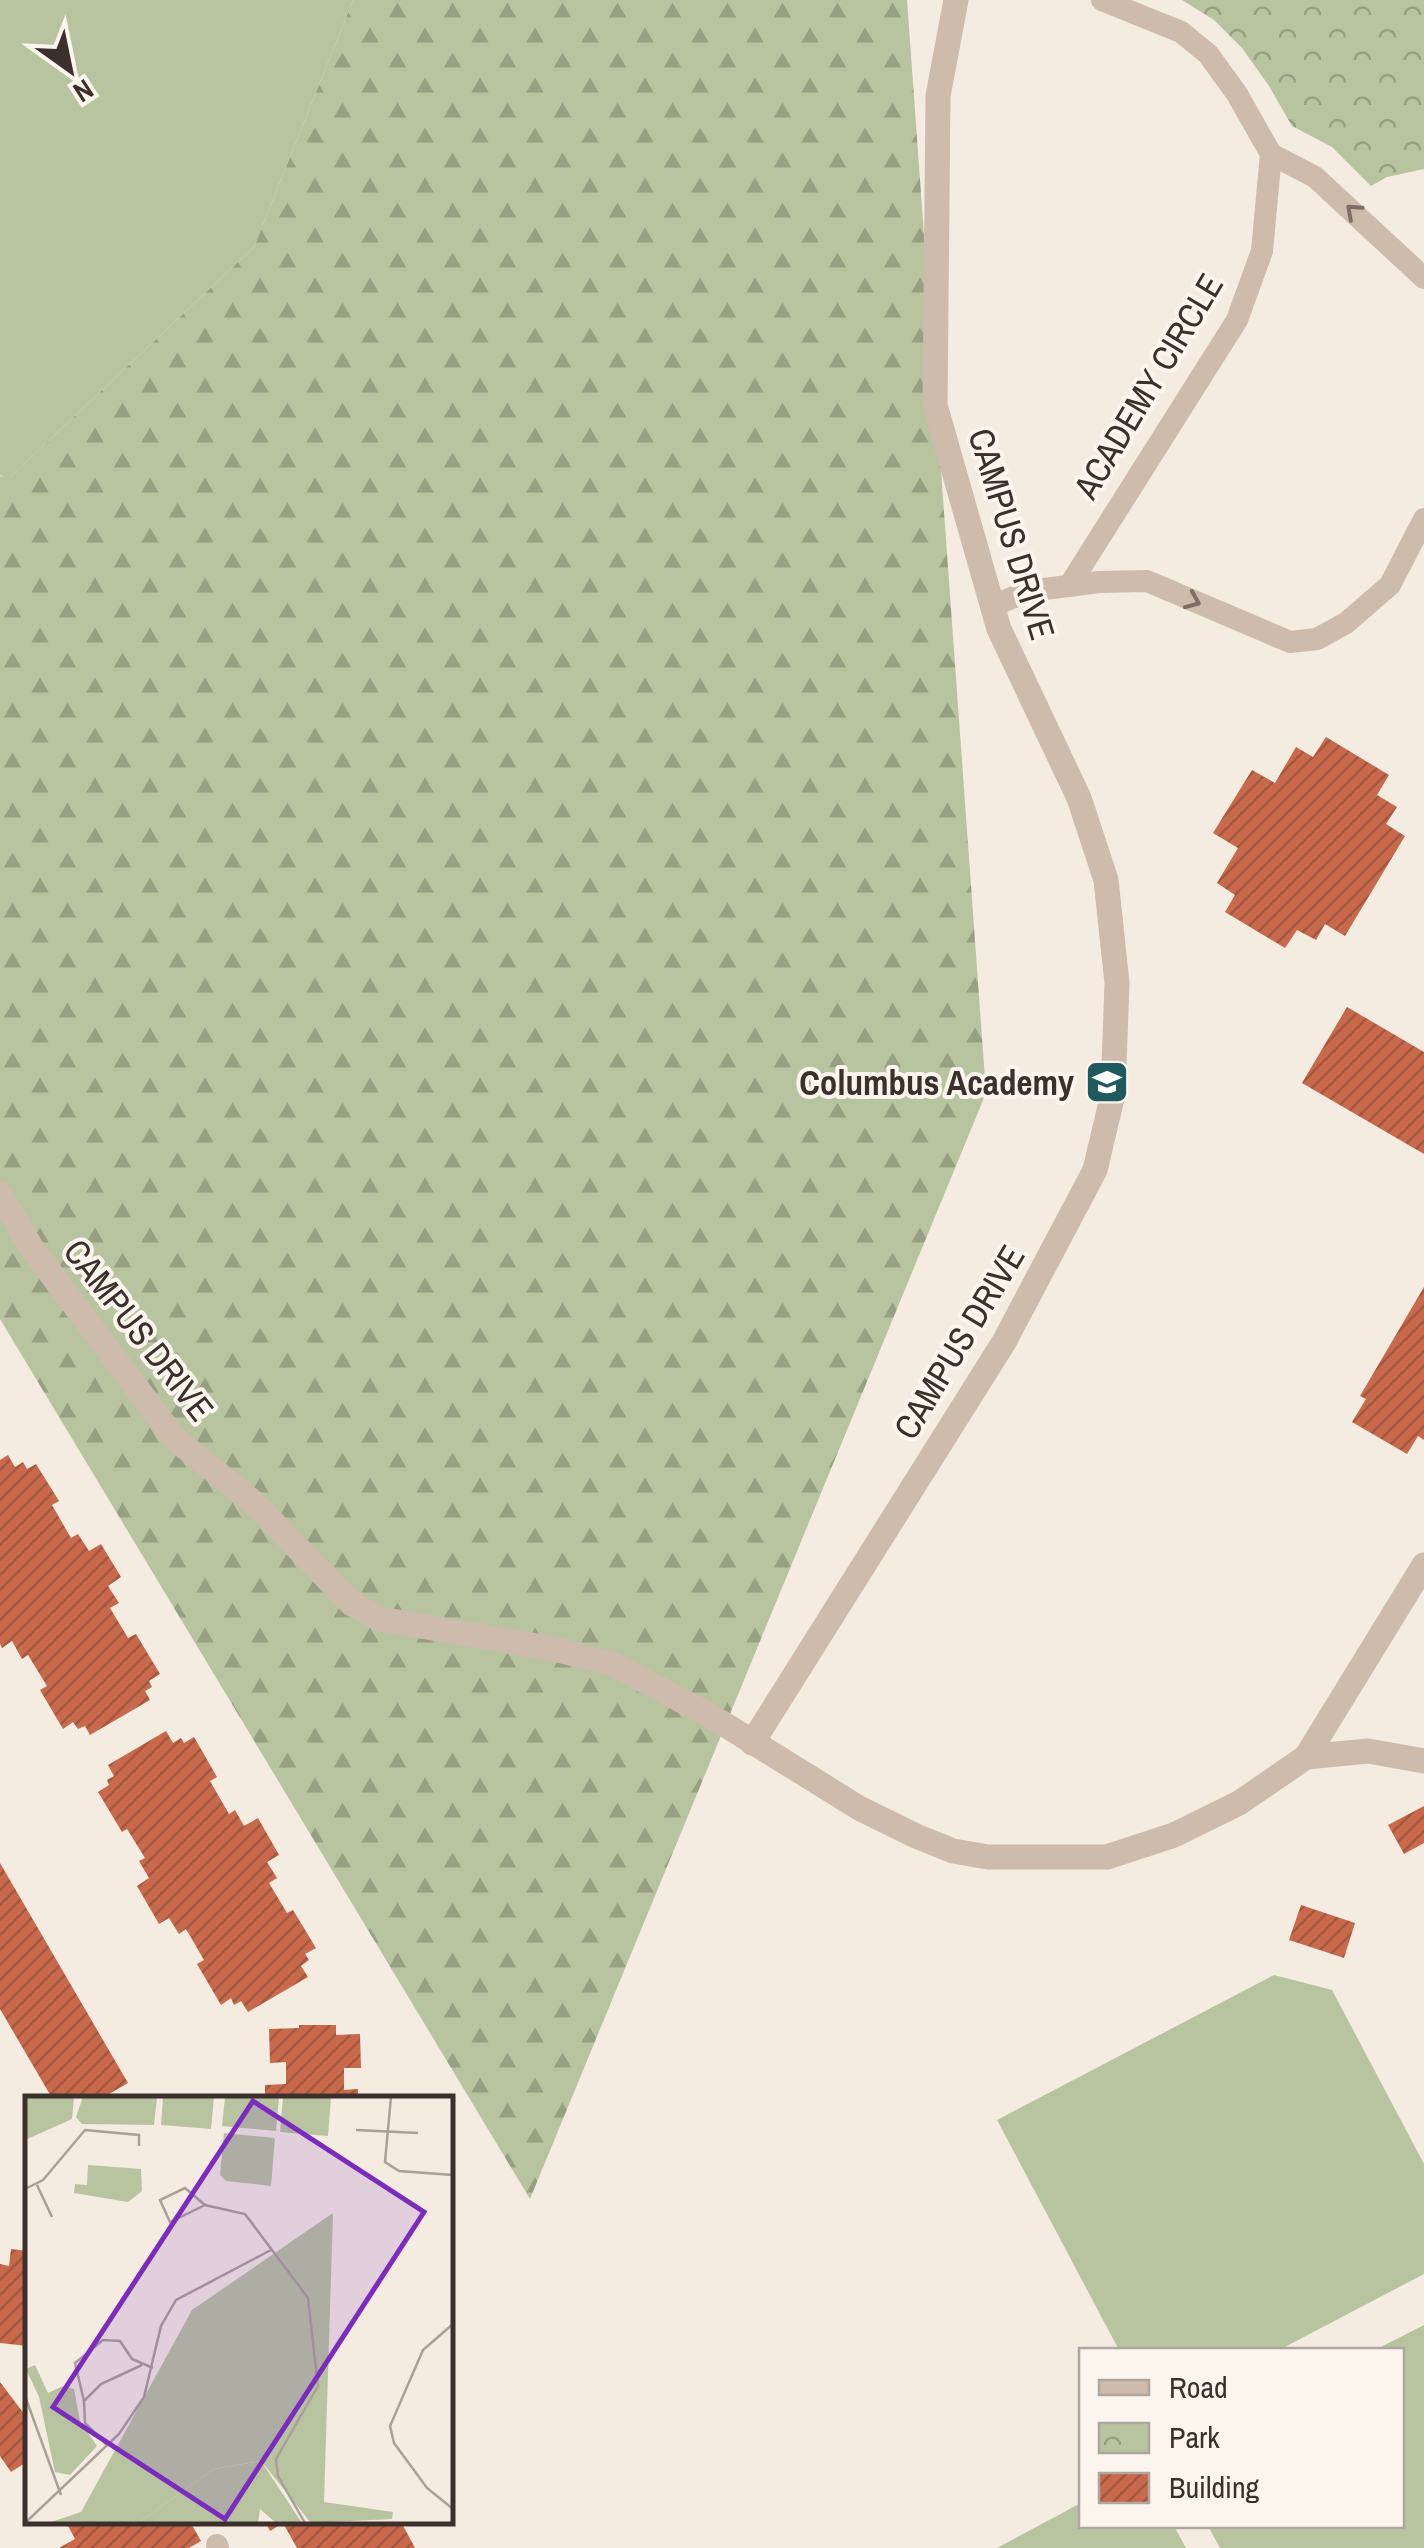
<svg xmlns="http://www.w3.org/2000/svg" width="1424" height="2548" font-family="'Archivo Narrow',sans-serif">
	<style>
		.grass { fill: #b8c4a0 }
		.forest { fill: url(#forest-firs) }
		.park { fill: url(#park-crowns) }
		.building { fill: url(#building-hatch) }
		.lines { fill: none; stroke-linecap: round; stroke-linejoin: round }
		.lane { stroke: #cdbbac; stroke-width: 22 }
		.street { stroke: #cdbbac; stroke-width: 25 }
		.oneway { stroke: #7d6f65 }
		.labels { text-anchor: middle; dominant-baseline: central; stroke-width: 8; stroke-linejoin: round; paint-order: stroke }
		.street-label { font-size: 35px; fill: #3b302b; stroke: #fbf5ee }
		.poi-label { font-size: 35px; font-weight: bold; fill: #3b302b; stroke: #fbf5ee; text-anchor: end }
		.inset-road { fill: none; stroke: #aaa098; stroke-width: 2.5 }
		.view { fill: #7b2cbf; fill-opacity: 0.15; stroke: #7b2cbf; stroke-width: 5 }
		.inset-edge { fill: none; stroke: #3b302b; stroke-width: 5 }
	</style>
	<defs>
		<pattern id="forest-firs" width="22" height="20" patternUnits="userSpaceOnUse" patternTransform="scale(2.5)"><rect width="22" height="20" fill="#b8c4a0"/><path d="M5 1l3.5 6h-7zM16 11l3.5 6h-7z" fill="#97a083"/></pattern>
		<pattern id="park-crowns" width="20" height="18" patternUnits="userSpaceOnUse" patternTransform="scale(2.5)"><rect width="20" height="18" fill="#b8c4a0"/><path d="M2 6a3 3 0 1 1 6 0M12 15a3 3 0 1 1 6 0" fill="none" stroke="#97a083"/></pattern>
		<pattern id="building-hatch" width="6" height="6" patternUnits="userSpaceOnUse" patternTransform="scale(2.5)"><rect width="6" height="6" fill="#c8694b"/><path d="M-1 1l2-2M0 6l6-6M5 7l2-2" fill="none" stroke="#a4573f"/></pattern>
	</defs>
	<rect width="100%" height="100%" fill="#f4ebe1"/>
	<g class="grass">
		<polygon points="0,0 353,0 254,247 8,479 0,475"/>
		<polygon points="1274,1975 1332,1990 1424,2164 1424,2274 1279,2350 1119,2350 997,2120"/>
		<polygon points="1424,2325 1424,2548 1220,2548 1208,2526 1402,2526 1402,2350 1375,2350"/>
		<polygon points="1081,2503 1082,2526 1174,2526 1186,2548 997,2548"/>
	</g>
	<polygon class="forest" points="353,0 907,0 986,1093 530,2199 0,1319 0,476 9,478 254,247"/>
	<polygon class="park" points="1182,0 1424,0 1424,169 1387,177 1371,186 1332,147 1292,126 1269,86 1242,48 1214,20"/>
	<g class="building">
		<polygon points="1326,737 1389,775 1377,795 1397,807 1386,824 1405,836 1345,936 1325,924 1316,940 1297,930 1285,948 1225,912 1235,895 1217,883 1238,848 1213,833 1252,770 1275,783 1296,747 1313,757"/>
		<polygon points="1347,1007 1424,1052 1424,1154 1302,1083"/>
		<polygon points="1424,1287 1424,1440 1418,1436 1407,1454 1352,1422 1366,1399 1360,1396"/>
		<polygon points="8,1455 15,1467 23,1462 27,1469 36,1464 59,1501 52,1505 71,1538 78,1534 89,1551 101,1544 121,1577 108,1586 119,1603 110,1608 128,1638 136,1634 160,1674 149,1681 152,1687 145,1691 150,1700 90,1735 85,1726 78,1729 73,1722 63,1729 40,1690 47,1686 28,1655 22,1659 12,1641 2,1648 0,1644 0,1460"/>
		<polygon points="166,1731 173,1743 181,1738 184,1743 194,1737 217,1777 210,1781 229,1814 235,1810 244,1826 258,1818 279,1855 267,1862 277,1878 269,1883 287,1913 293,1910 316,1948 305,1954 309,1960 301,1966 308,1977 248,2012 241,2001 234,2005 231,1998 221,2005 197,1964 204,1960 186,1929 179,1934 169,1918 159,1924 137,1886 149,1878 139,1861 145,1858 127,1829 122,1832 98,1792 109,1785 107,1780 114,1776 108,1765"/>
		<polygon points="1424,1806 1424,1843 1404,1854 1388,1825"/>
		<polygon points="0,1863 128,2083 102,2098 52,2098 0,2009"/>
		<polygon points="1301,1905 1355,1923 1344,1958 1289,1940"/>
		<polygon points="299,2025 336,2025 336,2035 360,2034 361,2068 344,2068 344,2090 358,2089 358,2098 265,2098 265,2085 286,2084 286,2062 270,2063 269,2029 299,2028"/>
		<polygon points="11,2249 28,2251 28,2346 0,2343 0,2264 9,2266"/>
		<polygon points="0,2382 28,2419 28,2461 11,2472 0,2456"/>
		<polygon points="69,2520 189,2520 201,2541 189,2548 59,2548 75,2539 66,2522"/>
		<polygon points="264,2520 382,2520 385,2525 400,2520 415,2548 297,2548 283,2523 270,2531"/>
	</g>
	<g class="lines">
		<g class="lane">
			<polyline points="1271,154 1315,177 1424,278"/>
			<polyline points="1069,586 1237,320 1262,251 1271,154 1237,94 1208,54 1181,32 1102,0"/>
			<polyline points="992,606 1029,591 1099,582 1147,581 1290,642 1317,639 1346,623 1390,585 1424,519"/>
			<polyline points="217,2545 218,2548"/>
		</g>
		<g class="street">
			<polyline points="0,1194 31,1247 174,1438 254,1503 352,1604 380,1619 554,1649 612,1664 711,1716 859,1808 916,1836 953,1851 988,1857 1107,1857 1174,1835 1239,1803 1306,1757 1368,1751 1424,1761"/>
			<polyline points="752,1743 1004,1342 1095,1170 1113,1094 1117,983 1106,880 1079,798 999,629 935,405 938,96 956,0"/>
			<polyline points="1306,1757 1424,1565"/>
		</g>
	</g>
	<defs><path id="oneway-chevron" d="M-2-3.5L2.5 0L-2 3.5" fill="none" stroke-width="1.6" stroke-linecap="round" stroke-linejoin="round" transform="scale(2.5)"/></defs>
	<g class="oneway">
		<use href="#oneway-chevron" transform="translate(1353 211) rotate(-138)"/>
		<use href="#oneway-chevron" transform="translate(1193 601) rotate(23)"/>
	</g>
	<defs>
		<g id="school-square" transform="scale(2.25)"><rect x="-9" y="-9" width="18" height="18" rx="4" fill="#1f5a5e" stroke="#fbf5ee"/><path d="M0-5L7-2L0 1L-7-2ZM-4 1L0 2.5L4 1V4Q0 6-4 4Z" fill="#fff"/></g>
	</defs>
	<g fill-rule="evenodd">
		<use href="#school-square" x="1107" y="1082"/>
	</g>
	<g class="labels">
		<g class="street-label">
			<text transform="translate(1148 386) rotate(-59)">ACADEMY CIRCLE</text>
			<text transform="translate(1012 534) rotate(73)">CAMPUS DRIVE</text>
			<text transform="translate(139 1330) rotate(52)">CAMPUS DRIVE</text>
			<text transform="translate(959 1342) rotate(-59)">CAMPUS DRIVE</text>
		</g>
		<g class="poi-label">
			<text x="1074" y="1082">Columbus Academy</text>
		</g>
	</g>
	<g transform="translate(25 2096)">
		<rect width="428" height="428" fill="#f4ebe1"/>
		<path d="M58,1H132L129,29L57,28L51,21ZM138,1H189L186,33L136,29ZM200,1H254L251,35L197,30ZM258,1H306L303,40L255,36ZM199,37L250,42L246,90L201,85L195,79ZM236,365L277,427H251L235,413L233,427H113L189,373Z" fill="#b8c4a0"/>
		<path d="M0,1H49L47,23L0,44ZM308,117L299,406L368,416L367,423L286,427L236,365L189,373L113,427H23L56,416L167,214Z" fill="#b8c4a0"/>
		<path d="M63,69L116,73L117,95L103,106L49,97L50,88L62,89ZM10,269L23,297L38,290L49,293L55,325L72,350L45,379L30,376L14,301L1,273Z" fill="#b8c4a0"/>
		<path class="inset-road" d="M366,1L360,66L374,75L428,79M331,34L393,37M12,89L27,121M0,93L18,84L60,34L114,39V50M180,109L145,126L135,104L160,92L180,109L220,118L283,202L293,290L251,363L253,380L280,427M428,228L398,254L365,330L369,347L402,392L428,413M0,300L36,399M59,305L50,267L78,244L95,245L107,263L128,272M83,350L60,327L59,305L76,288L117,269M0,427L94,338L119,301L136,230L151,204L246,154"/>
		<path class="view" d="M228,5L399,116L200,423L28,311Z"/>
		<rect width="428" height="428" class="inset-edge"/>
	</g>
	<rect x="1079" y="2348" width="325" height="180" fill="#fbf5ee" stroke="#aea6a0" stroke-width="2.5"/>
	<rect x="1099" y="2380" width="50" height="15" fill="#cdbbac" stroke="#aea6a0" stroke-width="2.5"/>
	<text x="1169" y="2398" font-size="30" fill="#3b302b">Road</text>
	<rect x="1099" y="2423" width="50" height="30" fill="url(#park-crowns)" stroke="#aea6a0" stroke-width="2.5"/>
	<text x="1169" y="2448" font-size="30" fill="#3b302b">Park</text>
	<rect x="1099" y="2473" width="50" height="30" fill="url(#building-hatch)" stroke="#aea6a0" stroke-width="2.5"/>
	<text x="1169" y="2498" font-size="30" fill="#3b302b">Building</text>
	<g transform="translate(70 70) rotate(147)" stroke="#fbf5ee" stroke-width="8" paint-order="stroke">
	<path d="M0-8L18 38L0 25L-18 38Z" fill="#3b302b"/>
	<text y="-15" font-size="28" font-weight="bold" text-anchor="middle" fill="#3b302b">N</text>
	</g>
</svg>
